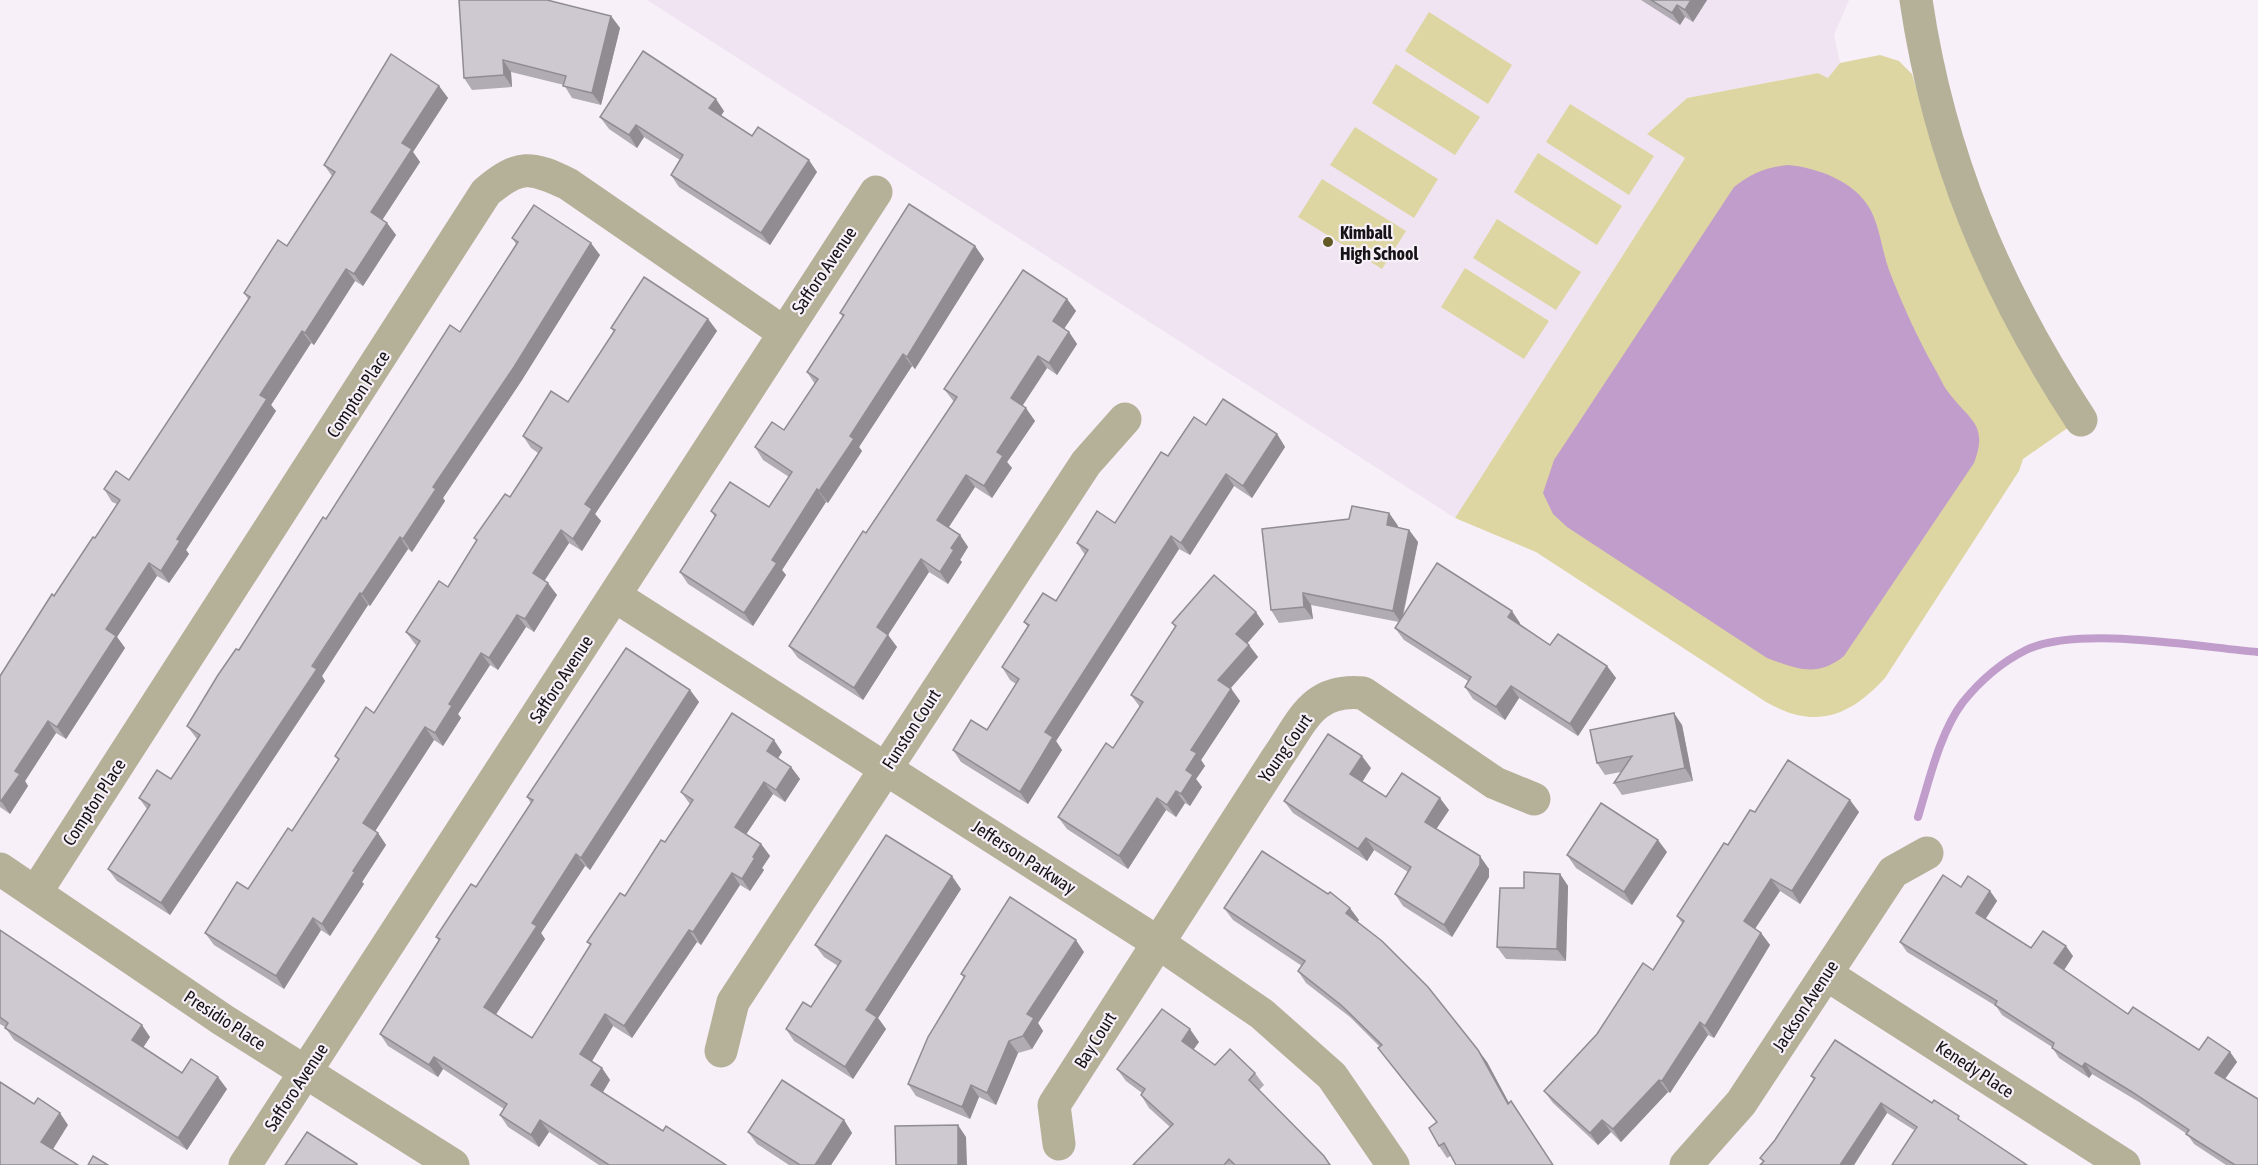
<svg xmlns="http://www.w3.org/2000/svg" width="2258" height="1165" font-family="'Asap Condensed',sans-serif">
	<style>
		.built { fill: #f0e4f3 }
		.green { fill: #ded6a2 }
		.water { fill: #c19dcb }
		.lines { fill: none; stroke-linecap: round; stroke-linejoin: round }
		.stream { stroke: #c19dcb; stroke-width: 8 }
		.minor { stroke: #b5b199; stroke-width: 33 }
		.wall { fill: #b1acb3 }
		.shaded-wall { fill: #908c92 }
		.building { fill: #cec8d0; stroke: #908c92; stroke-width: 1.5 }
		.poi-dot { fill: #635a27; stroke: #f7f0f9; stroke-width: 2 }
		.labels { text-anchor: middle; dominant-baseline: central; stroke-width: 4.5; stroke-linejoin: round; paint-order: stroke }
		.poi-label { font-size: 18px; font-weight: bold; fill: #151315; stroke: #f7f0f9; text-anchor: start }
		.street-label { font-size: 18px; fill: #151315; stroke: #f7f0f9 }
	</style>
	<rect width="100%" height="100%" fill="#f7f0f9"/>
	<polygon class="built" points="647,0 1849,0 1834,35 1840,63 1828,78 1818,73 1687,98 1648,133 1685,158 1455,518"/>
	<g class="green">
		<polygon points="1429,12 1512,65 1488,104 1405,51"/>
		<path d="M1880,55L1899,61L1912,74L1928,129L2069,427L2023,459L2019,471L1885,678C1849,717 1815,730 1766,702L1536,552L1455,518L1685,158L1647,134L1687,98L1818,73L1828,78L1840,63Z"/>
		<polygon points="1396,64 1480,117 1455,155 1372,103"/>
		<polygon points="1570,104 1654,156 1629,195 1546,142"/>
		<polygon points="1355,127 1438,179 1414,218 1330,165"/>
		<polygon points="1538,153 1622,206 1597,245 1514,192"/>
		<polygon points="1322,179 1406,231 1382,269 1298,217"/>
		<polygon points="1497,219 1581,272 1556,310 1473,258"/>
		<polygon points="1465,268 1549,321 1524,359 1441,307"/>
	</g>
	<path class="water" d="M1789,165C1817,168 1855,181 1870,209C1880,227 1882,251 1889,270C1902,304 1917,337 1935,369C1940,377 1943,386 1949,393C1969,420 1989,424 1974,463L1844,656C1817,678 1797,669 1767,658L1567,527L1553,514L1543,493L1554,460L1734,187C1752,173 1766,167 1789,165Z"/>
	<g class="lines">
		<path class="stream" d="M1918,817C1929,781 1940,732 1963,702C1980,681 2002,662 2026,650C2079,625 2198,647 2258,652"/>
		<g class="minor">
			<path d="M1916,0C1939,156 1995,289 2081,420"/>
			<polyline points="615,596 1157,942 1262,1014 1332,1076 1393,1165"/>
			<polyline points="0,869 223,1020 453,1165"/>
			<path d="M36,892L486,192C519,164 531,166 568,184L783,332"/>
			<polyline points="1826,974 2124,1165"/>
			<polyline points="721,1051 733,1002 1086,463 1125,419"/>
			<path d="M1059,1144L1054,1105L1277,758C1303,721 1312,688 1363,693L1495,783L1534,799"/>
			<polyline points="245,1165 876,192"/>
			<polyline points="1686,1165 1741,1103 1893,872 1927,853"/>
		</g>
	</g>
	<g class="wall">
		<polygon points="459,0 611,16 620,28 601,105 572,98 564,85 511,72 512,87 472,90 464,78"/>
		<polygon points="1641,0 1707,0 1693,22 1685,17 1680,25"/>
		<polygon points="439,86 448,98 413,152 420,162 382,220 387,223 396,235 363,286 355,281 314,345 311,343 271,405 276,411 186,550 189,554 169,583 157,576 117,637 125,648 66,739 56,733 25,781 28,786 10,814 0,807 0,676 54,596 95,538 117,504 112,502 104,489 129,480 248,299 244,293 287,246 332,176 324,165"/>
		<polygon points="724,111 721,116 752,136 817,172 770,245 679,187 671,175 680,160 644,137 637,148 609,129 600,117"/>
		<polygon points="512,238 600,255 522,380 443,498 445,501 412,552 408,549 370,606 368,605 322,676 325,681 170,915 117,881 108,869 147,809 139,798 171,779 197,739 187,726 326,519 460,332 516,244"/>
		<polygon points="975,246 984,259 915,369 912,366 859,447 862,451 828,503 826,502 782,570 786,575 753,626 688,584 680,572 715,517 711,511 769,507 789,477 763,460 755,447 784,430 815,384 807,372 843,317 840,313"/>
		<polygon points="1067,299 1076,311 1064,329 1069,332 1077,344 1057,375 1047,368 1022,406 1035,421 1007,462 1012,468 992,498 975,487 948,528 960,535 968,547 960,560 962,562 948,584 929,572 888,635 897,647 863,700 798,658 789,646 954,402 944,389"/>
		<polygon points="708,319 717,331 595,514 601,521 582,551 569,543 544,581 557,595 534,632 526,627 498,670 490,665 458,714 461,718 443,746 434,740 375,831 378,833 386,845 362,882 364,884 330,936 321,930 284,989 214,945 205,933 248,889 292,831 338,760 335,756 374,713 417,646 415,644 406,632 448,587 477,541 474,538 510,497 538,453 531,448 523,436 568,402 614,332 611,328"/>
		<polygon points="1206,425 1277,434 1285,447 1252,498 1234,486 1190,555 1179,549 1056,741 1062,750 1028,804 961,762 953,750 987,730 1016,684 1010,680 1002,667 1028,627 1024,622 1056,601 1085,555 1077,543 1115,523 1168,456"/>
		<polygon points="1389,513 1398,526 1397,527 1409,530 1418,542 1403,617 1520,623 1520,624 1550,645 1607,666 1616,678 1578,736 1519,698 1505,720 1473,699 1465,687 1468,681 1404,640 1395,628 1399,622 1311,605 1313,619 1279,623 1271,610 1349,519"/>
		<polygon points="1172,623 1264,624 1247,643 1258,657 1231,688 1240,701 1201,760 1205,766 1196,779 1202,787 1190,806 1185,803 1176,817 1166,810 1128,869 1067,829 1058,817 1113,748 1140,707 1131,695 1175,627"/>
		<polygon points="690,690 699,702 590,870 585,866 541,933 545,939 496,1014 532,1038 590,945 587,942 625,896 665,842 690,804 681,792 782,752 778,758 791,767 800,779 785,802 773,794 746,834 761,844 770,856 762,868 764,870 750,891 740,885 701,945 697,942 632,1038 613,1026 592,1061 602,1068 610,1080 603,1092 663,1131 726,1165 599,1165 549,1132 539,1147 508,1127 500,1115 504,1109 443,1069 438,1077 388,1046 380,1034 439,941 436,937 476,887 531,803 527,797"/>
		<polygon points="1682,725 1693,781 1622,795 1614,783 1621,772 1605,775 1597,763"/>
		<polygon points="1371,768 1362,782 1386,797 1449,810 1436,829 1489,869 1489,877 1452,937 1403,906 1395,894 1408,872 1374,850 1367,861 1293,813 1284,801"/>
		<polygon points="1755,812 1859,812 1800,904 1780,891 1755,929 1761,933 1770,945 1714,1038 1708,1035 1670,1093 1668,1092 1621,1142 1611,1132 1598,1145 1553,1103 1544,1091 1597,1034 1653,970 1682,923 1677,916 1728,845"/>
		<polygon points="1667,852 1632,905 1576,868 1567,855"/>
		<polygon points="1560,874 1568,886 1566,961 1506,959 1497,947 1524,888"/>
		<polygon points="1961,887 1990,891 1997,901 1985,919 2031,948 2073,956 2064,970 2128,1014 2199,1050 2230,1052 2237,1062 2225,1079 2258,1165 2226,1165 2194,1144 2187,1134 2139,1102 2092,1074 2089,1078 2059,1058 2052,1047 2002,1015 1996,1006 1907,952 1900,942"/>
		<polygon points="961,889 878,1018 886,1029 853,1079 794,1041 786,1029 811,1007 838,966 824,957 815,945"/>
		<polygon points="1224,908 1359,920 1357,922 1478,1050 1487,1062 1509,1103 1511,1101 1520,1114 1447,1158 1439,1146 1437,1123 1387,1060 1378,1048 1380,1047 1350,1017 1306,983 1298,971 1302,966 1233,920"/>
		<polygon points="0,930 150,1037 143,1048 182,1073 227,1089 187,1150 14,1040 5,1027 0,1024"/>
		<polygon points="1084,952 1038,1023 1043,1031 1032,1049 1018,1053 996,1105 979,1097 970,1119 916,1096 908,1084 964,978 961,974"/>
		<polygon points="1199,1042 1193,1049 1215,1065 1255,1073 1264,1085 1259,1090 1331,1165 1133,1165 1170,1127 1149,1108 1141,1095 1142,1093 1126,1081 1117,1069"/>
		<polygon points="1811,1076 1932,1103 1914,1130 1887,1113 1854,1165 1760,1165 1763,1162 1760,1158 1775,1140 1814,1080"/>
		<polygon points="844,1120 852,1133 831,1165 789,1165 757,1144 748,1132"/>
	</g>
	<g class="shaded-wall">
		<polygon points="1691,0 1707,0 1693,22 1685,10"/>
		<polygon points="1677,5 1685,17 1680,25 1672,13"/>
		<polygon points="611,16 620,28 601,105 592,93"/>
		<polygon points="503,60 511,72 512,87 504,75"/>
		<polygon points="439,86 448,98 413,152 420,162 379,225 371,212 402,143"/>
		<polygon points="716,99 724,111 718,120 709,108"/>
		<polygon points="636,125 644,137 637,148 629,135"/>
		<polygon points="809,160 817,172 770,245 761,233"/>
		<polygon points="387,223 396,235 363,286 354,274"/>
		<polygon points="591,243 600,255 522,380 443,498 445,501 412,552 403,539 433,487"/>
		<polygon points="975,246 984,259 915,369 907,357"/>
		<polygon points="346,269 355,281 314,345 305,333"/>
		<polygon points="1067,299 1076,311 1061,333 1053,321"/>
		<polygon points="708,319 717,331 595,514 601,521 582,551 573,539 585,504"/>
		<polygon points="302,331 311,343 271,405 276,411 186,550 189,554 169,583 161,571 177,539 260,395"/>
		<polygon points="1069,332 1077,344 1057,375 1049,363"/>
		<polygon points="903,354 912,366 859,447 862,451 828,503 819,491 850,436"/>
		<polygon points="1038,356 1047,368 1019,411 1011,398"/>
		<polygon points="1026,408 1035,421 1007,462 1012,468 992,498 984,486 997,452"/>
		<polygon points="1277,434 1285,447 1252,498 1243,486"/>
		<polygon points="1226,474 1234,486 1190,555 1181,543"/>
		<polygon points="966,475 975,487 945,533 937,520"/>
		<polygon points="817,489 826,502 782,570 786,575 753,626 744,613 772,560"/>
		<polygon points="1389,513 1398,526 1395,537 1387,525"/>
		<polygon points="561,530 569,543 541,586 533,573"/>
		<polygon points="1409,530 1418,542 1401,623 1393,611"/>
		<polygon points="960,535 968,547 960,560 962,562 948,584 940,572 951,548"/>
		<polygon points="1171,536 1179,549 1056,741 1062,750 1028,804 1020,792 1045,732"/>
		<polygon points="400,537 408,549 370,606 362,594"/>
		<polygon points="921,559 929,572 888,635 897,647 863,700 854,688 877,627"/>
		<polygon points="149,563 157,576 117,637 125,648 66,739 57,727 106,629"/>
		<polygon points="548,583 557,595 534,632 525,619"/>
		<polygon points="360,593 368,605 322,676 325,681 170,915 161,903"/>
		<polygon points="1303,593 1311,605 1313,619 1304,607"/>
		<polygon points="1512,611 1520,623 1517,629 1508,617"/>
		<polygon points="1256,612 1264,624 1245,646 1236,634"/>
		<polygon points="517,615 526,627 498,670 489,658"/>
		<polygon points="1249,645 1258,657 1227,692 1218,680"/>
		<polygon points="481,653 490,665 458,714 461,718 443,746 435,733 449,704"/>
		<polygon points="1607,666 1616,678 1578,736 1570,724"/>
		<polygon points="1511,686 1519,698 1505,720 1496,707"/>
		<polygon points="1231,689 1240,701 1201,760 1205,766 1196,779 1202,787 1190,806 1181,794 1186,770 1191,750"/>
		<polygon points="690,690 699,702 590,870 581,858"/>
		<polygon points="1674,713 1682,725 1693,781 1685,768"/>
		<polygon points="48,721 56,733 25,781 28,786 10,814 1,801 15,771"/>
		<polygon points="425,727 434,740 372,836 363,823"/>
		<polygon points="774,740 782,752 775,763 767,751"/>
		<polygon points="1362,756 1371,768 1359,787 1350,774"/>
		<polygon points="791,767 800,779 785,802 776,790"/>
		<polygon points="764,782 773,794 743,839 735,827"/>
		<polygon points="1176,791 1185,803 1176,817 1167,805"/>
		<polygon points="1157,798 1166,810 1128,869 1119,856"/>
		<polygon points="1440,798 1449,810 1433,834 1425,822"/>
		<polygon points="1850,800 1859,812 1800,904 1792,891"/>
		<polygon points="378,833 386,845 362,882 364,884 330,936 322,924 353,871"/>
		<polygon points="1366,838 1374,850 1367,861 1358,849"/>
		<polygon points="1658,840 1667,852 1632,905 1624,892"/>
		<polygon points="761,844 770,856 762,868 764,870 750,891 742,879 753,857"/>
		<polygon points="576,854 585,866 541,933 545,939 493,1019 484,1007 532,923"/>
		<polygon points="1480,856 1489,869 1489,877 1452,937 1444,925"/>
		<polygon points="732,873 740,885 701,945 693,932"/>
		<polygon points="1560,874 1568,886 1566,961 1557,949"/>
		<polygon points="952,876 961,889 878,1018 886,1029 853,1079 845,1067 866,1010"/>
		<polygon points="1771,879 1780,891 1752,933 1744,921"/>
		<polygon points="1990,891 1997,901 1983,923 1976,913"/>
		<polygon points="1350,908 1359,920 1355,925 1346,913"/>
		<polygon points="313,918 321,930 284,989 276,976"/>
		<polygon points="689,930 697,942 632,1038 624,1026"/>
		<polygon points="1761,933 1770,945 1714,1038 1705,1026"/>
		<polygon points="1076,940 1084,952 1038,1023 1043,1031 1032,1049 1023,1036 1027,1014"/>
		<polygon points="2066,946 2073,956 2062,973 2054,963"/>
		<polygon points="605,1014 613,1026 589,1066 580,1054"/>
		<polygon points="1700,1022 1708,1035 1670,1093 1662,1081"/>
		<polygon points="142,1025 150,1037 140,1052 132,1040"/>
		<polygon points="1190,1029 1199,1042 1191,1053 1182,1041"/>
		<polygon points="1009,1041 1018,1053 996,1105 987,1093"/>
		<polygon points="1478,1050 1487,1062 1516,1116 1508,1104"/>
		<polygon points="2230,1052 2237,1062 2222,1083 2215,1073"/>
		<polygon points="434,1057 443,1069 438,1077 429,1065"/>
		<polygon points="2085,1063 2092,1074 2089,1078 2082,1067"/>
		<polygon points="602,1068 610,1080 600,1097 591,1085"/>
		<polygon points="218,1077 227,1089 187,1150 178,1138"/>
		<polygon points="1659,1080 1668,1092 1621,1142 1613,1129"/>
		<polygon points="971,1085 979,1097 970,1119 962,1107"/>
		<polygon points="1881,1103 1887,1113 1854,1165 1840,1165"/>
		<polygon points="60,1113 68,1125 50,1154 41,1142"/>
		<polygon points="540,1120 549,1132 539,1147 531,1135"/>
		<polygon points="844,1120 852,1133 831,1165 815,1165"/>
		<polygon points="1602,1120 1611,1132 1598,1145 1590,1133"/>
		<polygon points="958,1125 966,1137 967,1165 958,1165"/>
	</g>
	<g class="building">
		<polygon points="459,0 547,0 611,16 592,93 563,86 566,76 503,60 504,75 464,78"/>
		<polygon points="1651,0 1691,0 1685,10 1677,5 1672,13"/>
		<polygon points="643,51 716,99 709,108 752,136 758,127 809,160 761,233 671,175 683,155 636,125 629,135 600,117"/>
		<polygon points="391,54 439,86 402,143 412,149 371,212 387,223 354,274 346,269 305,333 302,331 260,395 267,399 177,539 180,541 161,571 149,563 106,629 116,636 57,727 48,721 15,771 20,774 1,801 0,800 0,676 52,594 54,596 93,537 95,538 120,500 104,489 116,471 129,480 250,297 244,293 278,240 287,246 335,172 324,165"/>
		<polygon points="909,204 975,246 907,357 903,354 850,436 854,439 819,491 817,489 772,560 777,563 744,613 680,572 716,515 711,511 730,482 769,507 792,472 755,447 772,422 784,430 818,379 807,372 844,315 840,313"/>
		<polygon points="534,205 591,243 514,367 433,487 436,489 403,539 400,537 362,594 360,593 312,666 317,669 161,903 108,869 150,805 139,798 157,770 171,779 200,735 187,726 218,675 236,649 239,650 323,517 326,519 450,325 460,332 518,242 512,238"/>
		<polygon points="1023,270 1067,299 1053,321 1069,332 1049,363 1038,356 1011,398 1026,408 997,452 1003,456 984,486 966,475 937,520 960,535 951,548 954,550 940,572 921,559 877,627 888,635 854,688 789,646 863,531 866,533 957,397 944,389"/>
		<polygon points="644,277 708,319 585,504 592,509 573,539 561,530 533,573 548,583 525,619 517,615 489,658 481,653 449,704 452,706 435,733 425,727 363,823 378,833 353,871 355,872 322,924 313,918 276,976 205,933 237,882 248,889 288,828 292,831 339,759 335,756 366,707 374,713 420,641 406,632 439,581 448,587 477,540 474,538 505,494 510,497 542,448 523,436 551,391 568,402 615,330 611,328"/>
		<polygon points="1223,399 1277,434 1243,486 1226,474 1181,543 1171,536 1045,732 1053,737 1020,792 953,750 971,720 987,730 1019,679 1002,667 1029,625 1024,622 1043,593 1056,601 1088,550 1077,543 1097,511 1115,523 1161,452 1168,456 1194,417 1206,425"/>
		<polygon points="1352,506 1389,513 1387,525 1409,530 1393,611 1303,593 1304,607 1271,610 1262,529 1349,519"/>
		<polygon points="1437,563 1512,611 1508,617 1550,645 1558,634 1607,666 1570,724 1511,686 1496,707 1465,687 1471,677 1395,628"/>
		<polygon points="1214,575 1256,612 1236,634 1249,645 1218,680 1231,689 1191,750 1197,753 1186,770 1193,775 1181,794 1176,791 1167,805 1157,798 1119,856 1058,817 1106,743 1113,748 1143,702 1131,695 1176,626 1172,623"/>
		<polygon points="626,648 690,690 581,858 576,854 532,923 537,926 484,1007 532,1038 591,944 587,942 620,893 625,896 661,840 665,842 693,800 681,792 732,713 774,740 767,751 791,767 776,790 764,782 735,827 761,844 753,857 755,858 742,879 732,873 693,932 689,930 624,1026 605,1014 580,1054 602,1068 591,1085 663,1131 666,1126 726,1165 609,1165 540,1120 531,1135 500,1115 507,1104 434,1057 429,1065 380,1034 440,939 436,937 471,884 476,887 533,800 527,797"/>
		<polygon points="1674,713 1685,768 1614,783 1632,756 1597,763 1590,730"/>
		<polygon points="1328,734 1362,756 1350,774 1386,797 1402,773 1440,798 1425,822 1480,856 1480,865 1444,925 1395,894 1411,867 1366,838 1358,849 1284,801"/>
		<polygon points="1788,760 1850,800 1792,891 1771,879 1744,921 1761,933 1705,1026 1700,1022 1662,1081 1659,1080 1613,1129 1602,1120 1590,1133 1544,1091 1597,1034 1643,963 1653,970 1684,921 1677,916 1724,843 1728,845 1750,810 1755,812"/>
		<polygon points="1601,803 1658,840 1624,892 1567,855"/>
		<polygon points="886,835 952,876 866,1010 877,1017 845,1067 786,1029 803,1002 811,1007 841,961 815,945"/>
		<polygon points="1262,851 1328,894 1330,892 1350,908 1346,913 1382,941 1428,987 1478,1050 1508,1104 1511,1101 1553,1165 1456,1165 1444,1143 1439,1146 1429,1128 1437,1122 1378,1048 1382,1045 1341,1005 1298,971 1305,961 1224,908"/>
		<polygon points="1524,872 1560,874 1557,949 1497,947 1500,888 1524,888"/>
		<polygon points="1943,875 1961,887 1968,876 1990,891 1976,913 2031,948 2043,931 2066,946 2054,963 2128,1014 2133,1007 2199,1050 2208,1037 2230,1052 2215,1073 2258,1099 2258,1165 2235,1165 2186,1134 2189,1130 2132,1092 2085,1063 2082,1067 2052,1048 2054,1043 1995,1005 1997,1001 1900,942"/>
		<polygon points="1010,897 1076,940 1027,1014 1034,1018 1023,1036 1009,1041 987,1093 971,1085 962,1107 908,1084 928,1037 965,976 961,974"/>
		<polygon points="0,930 142,1025 132,1040 182,1073 191,1059 218,1077 178,1138 5,1028 8,1023 0,1017"/>
		<polygon points="1162,1009 1190,1029 1182,1041 1215,1065 1230,1049 1255,1073 1249,1080 1324,1156 1330,1165 1235,1165 1229,1159 1224,1165 1133,1165 1173,1124 1141,1095 1145,1089 1117,1069"/>
		<polygon points="1835,1040 1932,1103 1934,1100 1959,1116 1958,1119 2027,1165 1892,1165 1917,1127 1881,1103 1840,1165 1760,1165 1764,1161 1760,1158 1775,1140 1815,1078 1811,1076"/>
		<polygon points="782,1080 844,1120 815,1165 800,1165 748,1132"/>
		<polygon points="0,1082 34,1104 38,1098 60,1113 41,1142 78,1165 0,1165"/>
		<polygon points="958,1125 958,1165 896,1165 895,1126"/>
		<polygon points="307,1132 357,1164 357,1165 285,1165"/>
		<polygon points="93,1156 108,1165 88,1165"/>
	</g>
	<circle class="poi-dot" cx="1328" cy="242" r="6"/>
	<g class="labels">
		<g class="poi-label">
			<text x="1340" y="232">Kimball<tspan x="1340" dy="21">High School</tspan></text>
		</g>
		<g class="street-label">
			<text transform="translate(824 270) rotate(-56)">Safforo Avenue</text>
			<text transform="translate(358 394) rotate(-57)">Compton Place</text>
			<text transform="translate(561 679) rotate(-57)">Safforo Avenue</text>
			<text transform="translate(911 729) rotate(-57)">Funston Court</text>
			<text transform="translate(1285 748) rotate(-55)">Young Court</text>
			<text transform="translate(94 802) rotate(-57)">Compton Place</text>
			<text transform="translate(1024 857) rotate(33)">Jefferson Parkway</text>
			<text transform="translate(1805 1006) rotate(-57)">Jackson Avenue</text>
			<text transform="translate(225 1020) rotate(33)">Presidio Place</text>
			<text transform="translate(1095 1040) rotate(-58)">Bay Court</text>
			<text transform="translate(1975 1069) rotate(33)">Kenedy Place</text>
			<text transform="translate(296 1087) rotate(-57)">Safforo Avenue</text>
		</g>
	</g>
</svg>
